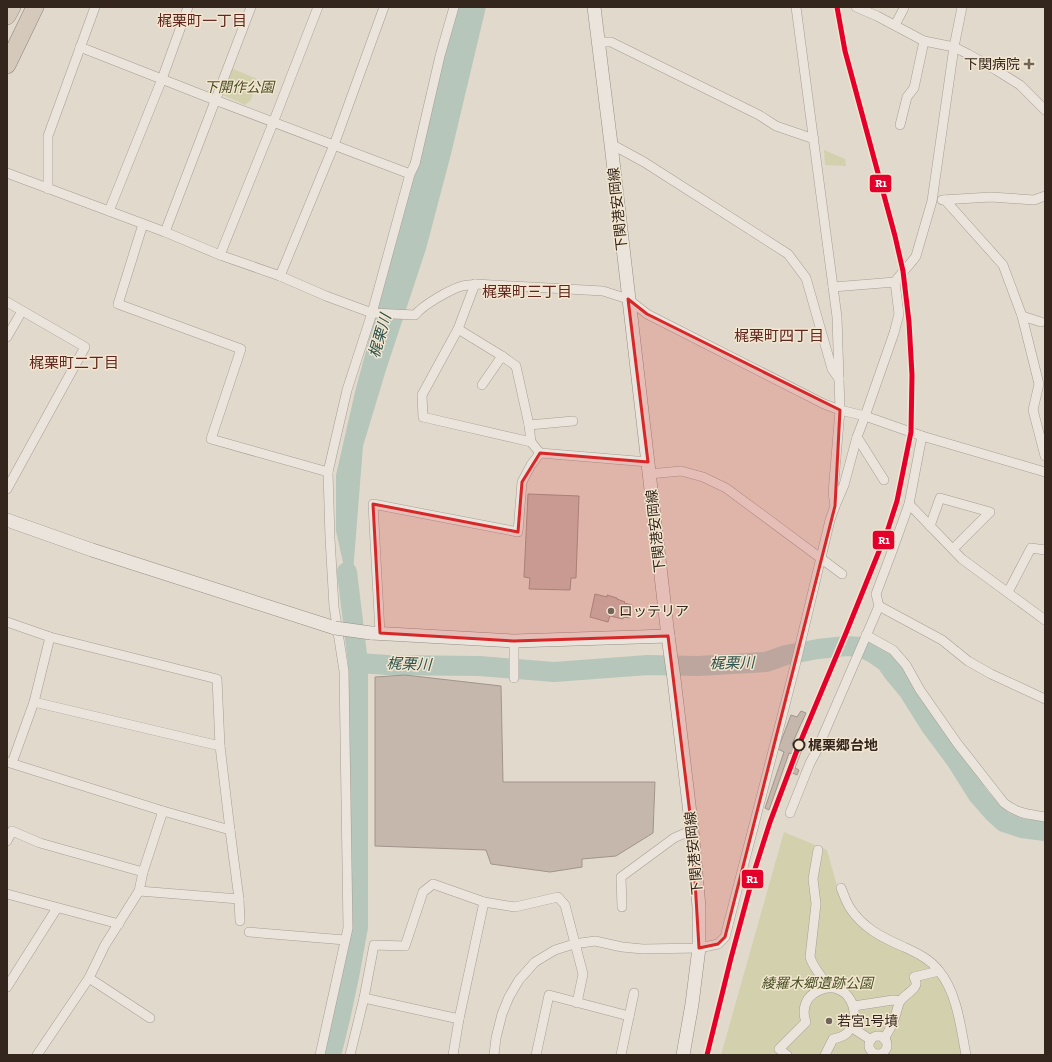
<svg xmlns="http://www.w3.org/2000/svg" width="1052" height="1062" font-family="'Zilla Slab','Noto Sans JP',serif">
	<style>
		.green { fill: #d3d0ad }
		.water { fill: #b6c6bb }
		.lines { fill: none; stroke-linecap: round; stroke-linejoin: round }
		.river { stroke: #b6c6bb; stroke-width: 20 }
		.building { fill: #c5b7ac; stroke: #a1948a }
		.street-casing { stroke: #a69e94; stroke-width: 10 }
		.secondary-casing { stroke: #968e84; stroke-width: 14 }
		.highway-casing { stroke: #8c847b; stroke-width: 18 }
		.street { stroke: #eae4dc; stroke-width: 9 }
		.secondary { stroke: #eae4dc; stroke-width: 13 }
		.highway { stroke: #d5c9bb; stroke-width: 17 }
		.secondary-bridge-casing { stroke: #968e84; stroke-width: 14; stroke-linecap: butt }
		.secondary-bridge { stroke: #eae4dc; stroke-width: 13 }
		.rail-1-casing { stroke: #f3e6d0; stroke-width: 8 }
		.rail-1 { stroke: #e4002b; stroke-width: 5 }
		.marked { fill: #d62828; fill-opacity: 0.2; stroke: #d62828; stroke-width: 3; stroke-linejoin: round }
		.poi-dot { fill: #71655a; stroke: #f3e6d0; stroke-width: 1.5 }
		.stop-dot { fill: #f3e6d0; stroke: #34261d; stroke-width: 2 }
		.labels { text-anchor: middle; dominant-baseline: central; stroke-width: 3; stroke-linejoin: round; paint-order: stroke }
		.poi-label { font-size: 14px; fill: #34261d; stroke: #f3e6d0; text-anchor: start }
		.park-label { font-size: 14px; font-style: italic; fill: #495024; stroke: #f3e6d0 }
		.street-label { font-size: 14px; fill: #34261d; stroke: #f3e6d0 }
		.stop-label { font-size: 14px; font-weight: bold; fill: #34261d; stroke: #f3e6d0; text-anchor: start }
		.neighbourhood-label { font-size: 15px; fill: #5f261e; stroke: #f3e6d0 }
		.water-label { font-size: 15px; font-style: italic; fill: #2d534d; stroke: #f3e6d0 }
		.line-badge { stroke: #f3e6d0; stroke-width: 1.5 }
		.badge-label { font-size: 11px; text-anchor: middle; font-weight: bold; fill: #fff }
	</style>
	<rect width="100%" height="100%" fill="#e1d9cb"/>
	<g class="green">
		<polygon points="228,67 257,79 251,100 245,105 221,94"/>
		<polygon points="824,150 845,159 846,166 825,165"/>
		<polygon points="784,832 827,850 837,886 845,905 859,923 913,954 933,968 948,993 954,1009 963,1055 721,1055"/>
	</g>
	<polygon class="water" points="457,7 486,7 451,154 426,249 386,370 363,446 351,598 336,531 336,475 355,392 454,21"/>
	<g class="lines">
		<g class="river">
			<polyline points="358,663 388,665 480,666 554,672 648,665 698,666 766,662 786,655 818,649 846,646 861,647 873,653 886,662 893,672 908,690 930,725 956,760 978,795 993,812 1004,822 1022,828 1045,831"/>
			<path d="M331,1055C342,1013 351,970 358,927V663L347,572"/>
		</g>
	</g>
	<g class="building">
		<polygon points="528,494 579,496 576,578 571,578 570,590 529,589 530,578 524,577"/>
		<polygon points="595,594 607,597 607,595 617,598 617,599 625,602 624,603 632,605 630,618 623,617 623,619 610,616 608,622 590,617"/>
		<polygon points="405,675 501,686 503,782 655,782 653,833 616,856 582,859 582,867 550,872 491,864 486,850 375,846 375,677"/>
		<polygon points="801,711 806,713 792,744 802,749 795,768 799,770 797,775 788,771 794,754 789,753 769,810 765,808 784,752 778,749 791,715 797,717"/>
	</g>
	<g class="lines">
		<g class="street-casing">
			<g id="street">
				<polyline points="856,7 877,16 924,41 954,47 968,54 996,70 1020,85 1045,110"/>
				<polyline points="895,25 903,10 904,7"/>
				<polyline points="598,42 611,42 759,115 776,126 814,139"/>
				<polyline points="80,47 215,100 410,174"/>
				<polyline points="900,125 907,97 914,88 924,41"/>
				<polyline points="611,144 644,162 788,254 806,278 832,369 839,379"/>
				<path d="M7,173L165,232L220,255L280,276L326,296L372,313L415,315C423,305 449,290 462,286C466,285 471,285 475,284L603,291L628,299L647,314L824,404L840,410L865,416L922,436L1045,472"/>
				<polyline points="48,189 48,136 95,7"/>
				<polyline points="942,200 991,197 1034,200 1045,196"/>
				<polyline points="945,200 1003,265 1022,316 1039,384 1033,410 1045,456"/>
				<polyline points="109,211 162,79 188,7"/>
				<polyline points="143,224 118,304 241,349 211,439 328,472"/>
				<polyline points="165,232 251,7"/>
				<polyline points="220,255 273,123 318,7"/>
				<polyline points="280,276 334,145 384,7"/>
				<polyline points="833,287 895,282"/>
				<polyline points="7,302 85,347 7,489"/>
				<polyline points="1022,316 1041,322"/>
				<polyline points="458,329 502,356 516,366 529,425 531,442"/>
				<polyline points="7,337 22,311"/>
				<polyline points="482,385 502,356"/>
				<polyline points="529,425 573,421"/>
				<polyline points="857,437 884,480"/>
				<polyline points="540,453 648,462"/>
				<polyline points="649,474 681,471 703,477 726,488 842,574"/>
				<polyline points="909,504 962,559 1045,620"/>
				<path d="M835,506L844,485L857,437L865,416L894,333L899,314L895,282C901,273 910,265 916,256L932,201L954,47L962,7"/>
				<polyline points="930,526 940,498 990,512 953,549"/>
				<polyline points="1008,592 1031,548 1045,550"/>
				<polyline points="879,606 942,640 968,661 991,674 1045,699"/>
				<polyline points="7,622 50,637 217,679 220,746 230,830 163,811 7,762"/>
				<polyline points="380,633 373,504 518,532 522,482 531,465 540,453 531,442 423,417 422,395 458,329 475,284"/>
				<path d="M866,635L893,650L906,665L920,690L957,743L1004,803C1018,814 1028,814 1045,817"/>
				<polyline points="514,641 514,678"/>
				<polyline points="34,702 220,746"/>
				<polyline points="12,763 34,702 50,637"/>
				<polyline points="790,813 810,763 816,752 879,606 876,594 894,546 909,504 922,436"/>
				<polyline points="7,841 12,831 40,843 143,872"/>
				<path d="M818,850L813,879L816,904L810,957C813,968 823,977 828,987"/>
				<path d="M841,888C844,895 846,902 850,908C863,928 883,938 904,947C917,953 930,959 939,971C957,992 961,1029 966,1055"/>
				<polyline points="139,891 239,899 230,830"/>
				<polyline points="7,894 119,924"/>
				<polyline points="239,899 240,921"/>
				<polyline points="622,907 621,877 674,838 692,830"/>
				<polyline points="249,932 345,940"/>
				<polyline points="89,978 150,1018"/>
				<polyline points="7,987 57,908"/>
				<polyline points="364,998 459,1019"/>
				<polyline points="854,1006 893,1000 900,1001"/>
				<polyline points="851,1027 871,1040"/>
				<circle cx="878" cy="1045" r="9"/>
				<path d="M884,1039C888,1032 892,1026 894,1019C897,1013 897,1007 900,1001C904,996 917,988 916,983C916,981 915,979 914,977L939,971"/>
				<polyline points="37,1055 89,978 105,945 139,891 143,872 163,811"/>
				<polyline points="320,1055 348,928 344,671 334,607 330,538 328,472 347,390 372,313 410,174 415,164 440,56 454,7"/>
				<polyline points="350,1055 364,998 374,945 405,946 423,892 433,884 484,902 515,907 558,897 565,905 583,974 577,1003"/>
				<polyline points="453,1055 459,1019 484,902"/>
				<polyline points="494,1055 496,1038 502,1014 509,997 519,980 535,962 555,950 574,944 595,941 622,947 643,949 699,948 718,944 725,937 795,666 830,520 835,506 833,493 840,410 837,317 796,7"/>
				<polyline points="536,1055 549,995 629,1016"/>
				<polyline points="621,1055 634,993"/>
				<path d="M787,1055L779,1049L806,1022C803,1014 803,1007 808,999C811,995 815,992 820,990C847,979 865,1013 847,1033C843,1037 838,1038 833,1039L825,1055"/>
			</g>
		</g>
		<g class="secondary-casing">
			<g id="secondary">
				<polyline points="594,7 611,144 668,636 674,679 692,830 699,907 699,948 692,1004 683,1055"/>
				<polyline points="7,520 92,550 335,628"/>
				<polyline points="371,633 514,641 668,636"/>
			</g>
		</g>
		<g class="highway-casing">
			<g id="highway">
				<polyline points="7,16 12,7"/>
				<polyline points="7,65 35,7"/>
			</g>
		</g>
		<use href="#street" class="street"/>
		<use href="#secondary" class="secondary"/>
		<use href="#highway" class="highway"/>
		<g class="secondary-bridge-casing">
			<polyline id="secondary-bridge" points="335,628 371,633"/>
		</g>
		<use href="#secondary-bridge" class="secondary-bridge"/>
		<g class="rail-1-casing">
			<polyline id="rail-1" points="707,1055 731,958 755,869 770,822 799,745 846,633 888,529 897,501 911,432 912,375 909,322 903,271 895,236 845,51 837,7"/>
		</g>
		<use href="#rail-1" class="rail-1"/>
	</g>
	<path class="marked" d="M628,299L647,314L840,410L835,506L725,937L718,944L699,948L692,830L668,636L514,641L380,633L373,504L518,532L522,482L540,453L648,462Z"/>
	<g class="poi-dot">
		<path d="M1027 58h4v4h4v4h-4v4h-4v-4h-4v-4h4z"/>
		<circle cx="611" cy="611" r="4"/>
		<circle cx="829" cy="1021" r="4"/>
	</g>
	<circle class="stop-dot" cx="799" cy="745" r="5.5"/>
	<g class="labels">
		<g class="poi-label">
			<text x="1020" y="64" text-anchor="end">下関病院</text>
			<text x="619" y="611">ロッテリア</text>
			<text x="837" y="1021">若宮1号墳</text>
		</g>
		<g class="park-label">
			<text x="239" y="87">下開作公園</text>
			<text x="817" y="983">綾羅木郷遺跡公園</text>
		</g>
		<g class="street-label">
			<text transform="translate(618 209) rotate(-96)">下関港安岡線</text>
			<text transform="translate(656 531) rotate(-96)">下関港安岡線</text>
			<text transform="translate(694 853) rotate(-95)">下関港安岡線</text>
		</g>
		<g class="stop-label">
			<text x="808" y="745">梶栗郷台地</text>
		</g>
		<g class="neighbourhood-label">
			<text x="202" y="21">梶栗町一丁目</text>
			<text x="527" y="292">梶栗町三丁目</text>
			<text x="779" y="336">梶栗町四丁目</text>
			<text x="74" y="363">梶栗町二丁目</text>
		</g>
		<g class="water-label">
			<text transform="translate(380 336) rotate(-74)">梶栗川</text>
			<text transform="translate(732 663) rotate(-1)">梶栗川</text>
			<text transform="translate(409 664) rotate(2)">梶栗川</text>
		</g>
	</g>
	<g class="line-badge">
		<rect x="869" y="174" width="23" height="19" rx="4" fill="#e4002b"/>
		<rect x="872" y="530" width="23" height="20" rx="4" fill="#e4002b"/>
		<rect x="741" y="869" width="23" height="20" rx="4" fill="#e4002b"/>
	</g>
	<g class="badge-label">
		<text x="881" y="187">R1</text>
		<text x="884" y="544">R1</text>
		<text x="752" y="883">R1</text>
	</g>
	<rect width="1052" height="1062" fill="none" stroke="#34261d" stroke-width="16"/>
</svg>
